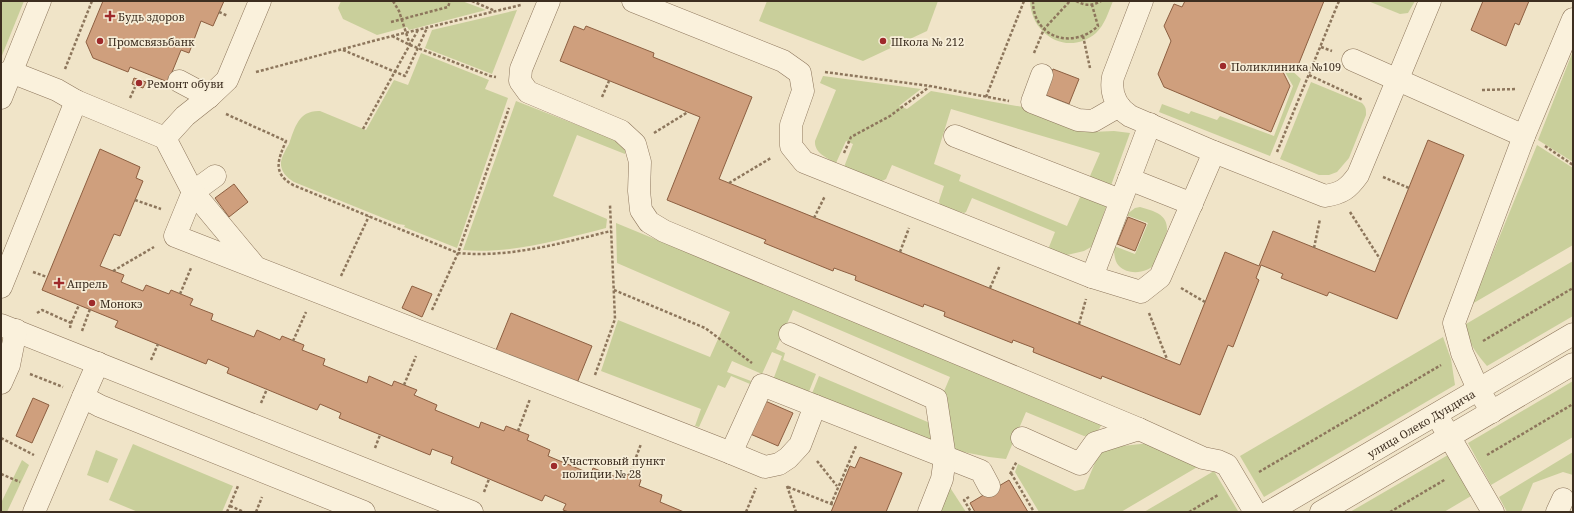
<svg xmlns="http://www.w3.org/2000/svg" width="1574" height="513" font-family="'Noto Serif',serif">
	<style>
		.green { fill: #c9cf9b }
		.building { fill: #cf9f7d; stroke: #8d5f41 }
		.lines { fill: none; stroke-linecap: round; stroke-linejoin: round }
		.minor-casing { stroke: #8d765c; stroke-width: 23 }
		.path { stroke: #8d765c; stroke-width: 2.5; stroke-dasharray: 3 2; stroke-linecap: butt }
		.minor { stroke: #faf1dc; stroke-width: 22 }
		.poi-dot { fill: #9e2a2b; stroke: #f7eed8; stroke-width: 1.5 }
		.labels { text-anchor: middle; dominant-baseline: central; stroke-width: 3.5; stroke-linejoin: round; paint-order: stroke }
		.poi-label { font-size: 11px; fill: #3d2e20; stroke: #f7eed8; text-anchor: start }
		.street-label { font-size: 11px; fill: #3d2e20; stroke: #f7eed8 }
	</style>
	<rect width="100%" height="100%" fill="#f0e4c8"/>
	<g class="green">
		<polygon points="1,1 24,1 1,58"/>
		<polygon points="341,1 462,1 486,10 409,30 407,27 377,35 343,19 338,8"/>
		<polygon points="767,1 938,1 927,31 863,61 759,21"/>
		<path d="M1030,1H1113C1108,13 1105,24 1096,33C1068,57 1031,35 1030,1Z"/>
		<polygon points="1368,1 1415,1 1408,13 1400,14"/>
		<polygon points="517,10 492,74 425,48 432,30"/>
		<polygon points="1573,51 1573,162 1538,140"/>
		<path d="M421,53L489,80L485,89L508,98L457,248L404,227L405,225L398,224L294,182C287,178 280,171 281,162C282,156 286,149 289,144C295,127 299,110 320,111L366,130L394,80L408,85Z"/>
		<polygon points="1288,67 1301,79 1270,156 1159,112 1162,104 1189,114 1191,111 1217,120 1220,116 1274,136 1293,86 1285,72"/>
		<path d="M823,76L921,89L899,106L907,109L931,91L1023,107L1091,132L1114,131L1130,133L1109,191L1087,183L1100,153L951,109L934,164L961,175L959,181L1067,226L1081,195L1107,204L1095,239L1091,247L1084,251L1067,255L1052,251L1049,247L1055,232L972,198L966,212L964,213L940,206L939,201L944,186L892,165L886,179L880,182L844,167L853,144L846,141L836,163C827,158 814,153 815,141L836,90L820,83Z"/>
		<path d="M1311,82L1362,103C1366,107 1366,109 1366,115L1349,158L1337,172L1329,175H1319L1280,159Z"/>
		<path d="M516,101L613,139L625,150V154L577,135L553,196L607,219L606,228C559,240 512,254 463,250Z"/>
		<polygon points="1537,145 1573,168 1573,245 1472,304"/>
		<path d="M1140,207C1154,211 1168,214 1167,231C1164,240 1162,255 1156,263C1148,273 1129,276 1119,266C1114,261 1114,252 1114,246L1135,254L1148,223L1126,215L1135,208Z"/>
		<path d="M616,223L1102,423C1099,432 1094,435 1084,436L1026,412L1006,459L989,457L953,450L942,396L950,377L793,310L776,349L785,353L783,360L816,374L808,394L773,380L782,356L772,352L762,374L732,361L727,372L751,381L750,384L731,376L725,388L718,385L699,427L695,426L701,409L601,371L618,320L710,357L730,312L617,263Z"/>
		<path d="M1573,261V316L1487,366C1476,353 1467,342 1466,324Z"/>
		<polygon points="1443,337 1451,359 1455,385 1264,497 1240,456"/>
		<polygon points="819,376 930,423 933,442 811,396"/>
		<polygon points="1573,381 1573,437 1491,485 1468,443"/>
		<polygon points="1150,443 1199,466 1121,512 1039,512 1015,472 1018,464 1075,491 1084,489 1099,453 1104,448"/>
		<polygon points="133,444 233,486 222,512 138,512 109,500"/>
		<polygon points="96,450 118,459 108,483 87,475"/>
		<polygon points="1573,452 1573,475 1563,472 1533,483 1521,512 1507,512 1499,497"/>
		<polygon points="1448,455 1471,496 1444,512 1350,512"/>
		<polygon points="22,460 29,465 7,512 1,512 1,503"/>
		<polygon points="1214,471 1238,511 1236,512 1144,512"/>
		<polygon points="949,486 966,512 939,512"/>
	</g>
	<g class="building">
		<polygon points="103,1 224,1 213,26 201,21 189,53 181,50 168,82 130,67 128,72 93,58 86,42"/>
		<polygon points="1185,1 1324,1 1297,68 1286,64 1283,72 1290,86 1271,132 1164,87 1158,74 1171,41 1164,26 1174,4 1182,7"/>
		<polygon points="1483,1 1529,1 1519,25 1515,23 1506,46 1471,30"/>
		<polygon points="574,26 584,30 586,26 654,53 653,57 752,97 719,179 1180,365 1225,252 1259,266 1273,231 1375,272 1428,140 1464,155 1397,319 1329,292 1327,296 1281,278 1283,274 1261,265 1256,278 1259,280 1233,347 1228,345 1200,415 1102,376 1101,379 1033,352 1034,348 1013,340 1012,343 944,316 945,312 924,304 923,307 855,280 856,276 834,268 833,271 764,243 766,240 667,200 700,117 560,61"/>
		<polygon points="1053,69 1079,79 1069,104 1043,94"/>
		<polygon points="134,78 146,82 143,88 132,84"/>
		<polygon points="100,149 140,167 136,178 143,181 135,200 120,236 114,234 100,266 124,275 121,282 143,291 146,285 169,294 171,290 193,299 190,305 213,314 211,320 254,337 257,330 280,340 282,336 304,345 302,350 325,359 323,365 367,383 369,376 392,386 394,381 417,390 414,395 437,405 435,410 479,428 481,422 504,431 506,426 529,435 527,440 550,450 548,456 591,474 593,468 616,477 619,471 641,480 639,486 662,495 660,502 684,512 569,512 563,510 566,504 545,495 542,501 451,463 453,457 432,449 430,455 339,418 341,413 320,404 317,410 227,373 229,368 208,359 206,364 115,327 118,321 42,290"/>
		<polygon points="234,184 248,202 229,217 215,198"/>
		<polygon points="1128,217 1146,224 1135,251 1117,244"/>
		<polygon points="412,286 432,294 422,317 402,308"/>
		<polygon points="511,313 592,346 577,383 496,350"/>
		<polygon points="33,398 49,405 32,443 16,436"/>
		<polygon points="763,400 793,413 778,446 748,433"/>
		<polygon points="860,457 902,473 886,512 831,512 850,466 855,468"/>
		<polygon points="1009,480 1028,512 975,512 970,503"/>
	</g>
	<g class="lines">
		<g class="minor-casing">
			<g id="minor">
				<polyline points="549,1 521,69 520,81 528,92 621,131 635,144 640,162 639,191 641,210 649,222 664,231 1139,429 1203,458 1218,461 1227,465 1255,512"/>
				<polyline points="633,1 783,61 800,73 803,91 791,125 791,146 804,162 1092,277 1141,292 1160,277 1214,152"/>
				<path d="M1142,1L1113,77C1110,93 1116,107 1130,116L1214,152L1325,196C1342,193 1348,189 1358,175L1430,1"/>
				<polyline points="1353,60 1524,136"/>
				<polyline points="1,74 11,72 57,90 76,101 165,138"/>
				<polyline points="1042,75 1032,102 1078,120 1093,121 1119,106"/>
				<polyline points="179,81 209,97"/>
				<polyline points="1,98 40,1"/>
				<polyline points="955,136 1120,200"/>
				<polyline points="215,176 193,192 175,236 731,453 762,385 981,471 989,486"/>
				<polyline points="1129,179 1192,204"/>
				<polyline points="253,264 193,192 165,138 185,116 209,97 227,80 260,1"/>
				<polyline points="1092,277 1150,124"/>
				<polyline points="1,287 76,101"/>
				<polyline points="1,325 472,512"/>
				<polyline points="790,334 936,399 945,458 942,479 929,512"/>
				<polyline points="1,383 9,365 16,330"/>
				<polyline points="83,397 98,363"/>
				<polyline points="1492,412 1478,389 1462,353 1454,323 1524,136 1573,19"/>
				<polyline points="1442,424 1493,512"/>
				<polyline points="1022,438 1080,464 1095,443 1139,429"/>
				<polyline points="731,453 765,467 779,464 788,458 800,445 815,406"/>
				<polyline points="34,512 83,397 100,406 364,512"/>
				<path id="s1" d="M1269,512L1573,334"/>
				<polyline points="1321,512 1573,364"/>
				<polyline points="1557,512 1563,499"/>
			</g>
		</g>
		<g class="path">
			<polyline points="393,1 399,11 410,45"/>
			<polyline points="472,1 495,11"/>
			<path d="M1033,1C1033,38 1073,50 1098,26L1092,5"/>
			<path d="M1076,1C1085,6 1093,6 1101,1"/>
			<polyline points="219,12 228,16"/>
			<polyline points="391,22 448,7 450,1"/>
			<polyline points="392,36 410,45 490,76 496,77"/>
			<polyline points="1083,36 1090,68"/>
			<polyline points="1321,47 1332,51"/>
			<polyline points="343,50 405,76 427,28"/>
			<polyline points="1034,53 1044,29 1070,1"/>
			<polyline points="65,69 92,1"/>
			<polyline points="256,72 392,36 521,5"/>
			<polyline points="825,72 930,86 1009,101"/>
			<polyline points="1309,75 1363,100"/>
			<polyline points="1482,90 1517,89"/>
			<polyline points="602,97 609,81"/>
			<polyline points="986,97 1024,1"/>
			<polyline points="130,98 135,87"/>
			<path d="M226,114L286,141C278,160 272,173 293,185L458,253C511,258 561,243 611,231"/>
			<polyline points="363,129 418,30"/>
			<polyline points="654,133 688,112"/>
			<polyline points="1545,146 1573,165"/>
			<polyline points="1277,152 1339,1"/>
			<polyline points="844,153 851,137 890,116 929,87"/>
			<polyline points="1383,177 1409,188"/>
			<polyline points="729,183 771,158"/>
			<polyline points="135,200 161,209"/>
			<polyline points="1350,212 1380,259"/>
			<polyline points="814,218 825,196"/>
			<polyline points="1314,248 1320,219"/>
			<polyline points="900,252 909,228"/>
			<polyline points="113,271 154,247"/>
			<polyline points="33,272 47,277"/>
			<polyline points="341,276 369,216"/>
			<polyline points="990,288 1000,265"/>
			<polyline points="1181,288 1205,302"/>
			<polyline points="614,290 705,328 752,363"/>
			<polyline points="180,294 191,268"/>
			<polyline points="432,310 458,253 509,108"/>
			<polyline points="37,313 42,310 71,323 70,328"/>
			<polyline points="1149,313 1167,359"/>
			<polyline points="71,323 79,305"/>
			<polyline points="1079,324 1086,299"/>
			<polyline points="82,331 90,309"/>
			<polyline points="293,341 306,312"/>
			<polyline points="1483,341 1573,288"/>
			<polyline points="151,360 158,344"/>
			<polyline points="30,374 63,387"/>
			<polyline points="595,375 615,319 610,205"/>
			<polyline points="404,385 416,356"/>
			<polyline points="261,403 267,389"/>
			<polyline points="518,431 530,399"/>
			<polyline points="1,438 34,455"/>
			<polyline points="375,448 380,435"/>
			<polyline points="1487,455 1573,404"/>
			<polyline points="817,461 837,486"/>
			<polyline points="1259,472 1441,365"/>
			<polyline points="1011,473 1034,512"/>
			<polyline points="1,474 20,482"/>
			<polyline points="1010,474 1017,461"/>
			<polyline points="629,476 641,444"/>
			<polyline points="787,486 796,512"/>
			<polyline points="788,487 834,505"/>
			<polyline points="484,492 489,479"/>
			<polyline points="969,497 964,500 971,512"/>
			<polyline points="831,504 856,446"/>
			<polyline points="230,506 244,512"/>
			<polyline points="227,512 238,486"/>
			<polyline points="256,512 262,497"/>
			<polyline points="746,512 756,488"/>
			<polyline points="1189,512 1218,495"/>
			<polyline points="1390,512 1446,479"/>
		</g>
		<use href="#minor" class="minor"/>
	</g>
	<g class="poi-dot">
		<path d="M108 10h4v4h4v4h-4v4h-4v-4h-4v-4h4z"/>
		<circle cx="100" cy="41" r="4"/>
		<circle cx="883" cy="41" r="4"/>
		<circle cx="1223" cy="66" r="4"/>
		<circle cx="139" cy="83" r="4"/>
		<path d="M57 277h4v4h4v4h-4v4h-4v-4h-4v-4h4z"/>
		<circle cx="92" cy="303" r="4"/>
		<circle cx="554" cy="466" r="4"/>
	</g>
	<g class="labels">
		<g class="poi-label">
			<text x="118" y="16">Будь здоров</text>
			<text x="108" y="41">Промсвязьбанк</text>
			<text x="891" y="41">Школа № 212</text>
			<text x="1231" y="66">Поликлиника №109</text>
			<text x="147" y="83">Ремонт обуви</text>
			<text x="67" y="283">Апрель</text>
			<text x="100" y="303">Монокэ</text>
			<text x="562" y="460">Участковый пункт<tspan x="562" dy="13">полиции № 28</tspan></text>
		</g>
		<g class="street-label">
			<text stroke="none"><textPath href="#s1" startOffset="176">улица Олеко Дундича</textPath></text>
		</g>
	</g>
	<rect width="1574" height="513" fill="none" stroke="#3d2e20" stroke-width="4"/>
</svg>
